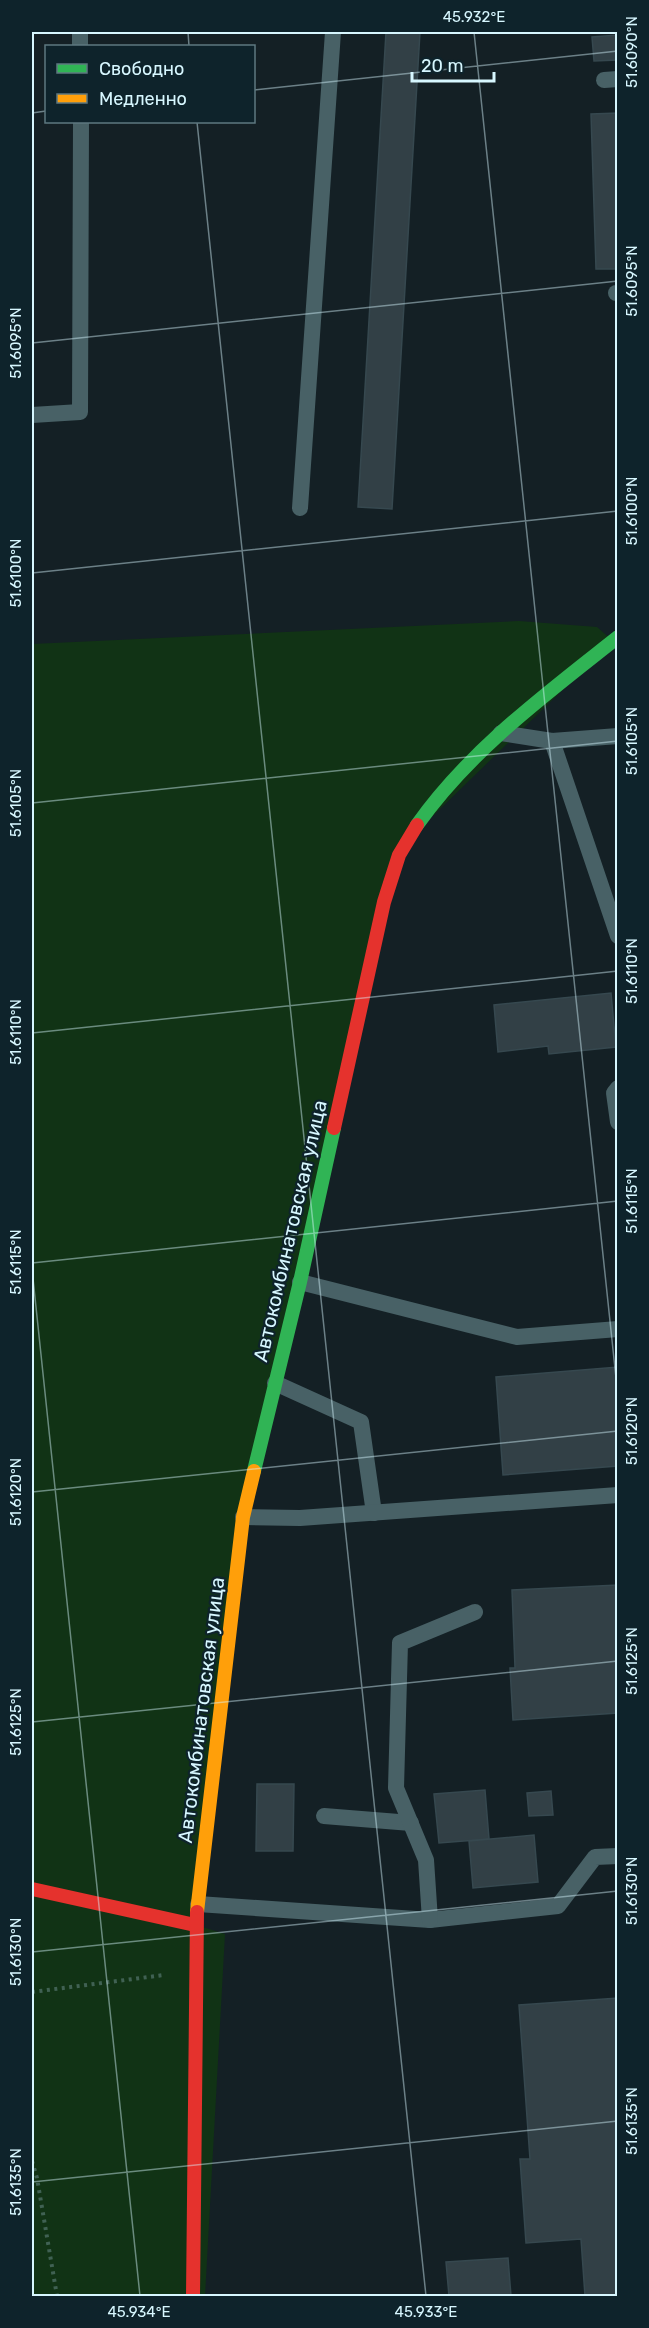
<svg xmlns="http://www.w3.org/2000/svg" width="649" height="2328" font-family="Rubik,sans-serif">
	<style>
		.green { fill: #113315 }
		.building { fill: #324046; stroke: #36484f; stroke-width: 1.5 }
		.lines { fill: none; stroke-linecap: round; stroke-linejoin: round }
		.path { stroke: #406153; stroke-width: 4; stroke-dasharray: 3 4.5; stroke-linecap: butt }
		.lane { stroke: #486166; stroke-width: 16 }
		.fast { stroke: #30b455; stroke-width: 14 }
		.slow { stroke: #ff9f0a; stroke-width: 14 }
		.jam { stroke: #e5322d; stroke-width: 14 }
		.ticks { fill: none; stroke: #d7f7ff; stroke-width: 1.5; stroke-opacity: 0.45 }
		.labels { text-anchor: middle; dominant-baseline: central; stroke-width: 4.5; stroke-linejoin: round; paint-order: stroke }
		.street-label { font-size: 20px; fill: #d7f7ff; stroke: #0e232b }
		.neatline { fill: none; stroke: #d7f7ff; stroke-width: 2 }
		.ticks-label { font-size: 15px; text-anchor: middle; fill: #d7f7ff }
	</style>
	<rect width="100%" height="100%" fill="#142025"/>
	<polygon class="green" points="519,621 597,627 613,641 405,843 243,1517 196,1925 225,1934 205,2296 32,2296 32,644"/>
	<g class="building">
		<polygon points="386,32 420,32 392,509 358,507"/>
		<polygon points="618,35 618,60 594,61 592,37"/>
		<polygon points="618,113 618,269 596,269 591,114"/>
		<polygon points="611,993 616,1047 549,1054 548,1046 498,1052 494,1005"/>
		<polygon points="618,1367 618,1466 503,1475 496,1377"/>
		<polygon points="618,1585 618,1713 513,1720 510,1668 515,1668 512,1590"/>
		<polygon points="257,1784 294,1784 293,1851 256,1851"/>
		<polygon points="485,1790 489,1839 439,1843 434,1794"/>
		<polygon points="551,1791 553,1815 529,1816 527,1793"/>
		<polygon points="534,1835 538,1882 473,1888 469,1841"/>
		<polygon points="618,1998 618,2296 585,2296 581,2239 526,2243 520,2159 530,2159 519,2005"/>
		<polygon points="508,2258 511,2296 449,2296 446,2262"/>
	</g>
	<g class="lines">
		<g class="path">
			<polyline points="32,1992 164,1975"/>
			<polyline points="32,2161 37,2178 57,2296"/>
		</g>
		<g class="lane">
			<polyline points="80,32 80,46"/>
			<polyline points="604,80 618,79"/>
			<polyline points="616,293 618,293"/>
			<polyline points="32,415 80,412 81,122"/>
			<polyline points="300,508 333,32"/>
			<polyline points="501,733 552,741 618,736"/>
			<polyline points="552,741 618,936"/>
			<polyline points="618,1088 614,1093 618,1122"/>
			<polyline points="300,1282 517,1337 618,1329"/>
			<polyline points="275,1383 361,1422 374,1513"/>
			<polyline points="243,1517 300,1518 618,1495"/>
			<polyline points="324,1816 411,1823"/>
			<polyline points="198,1904 430,1920 558,1906 595,1857 618,1856"/>
			<polyline points="430,1920 426,1860 396,1788 400,1643 475,1612"/>
		</g>
		<g class="fast">
			<path d="M417,825C470,750 546,694 618,637"/>
			<polyline points="254,1471 300,1282 334,1128"/>
		</g>
		<polyline class="slow" points="197,1912 243,1517 254,1471"/>
		<g class="jam">
			<polyline points="334,1128 384,902 399,855 417,825"/>
			<polyline points="32,1889 195,1925"/>
			<polyline points="193,2296 197,1912"/>
		</g>
	</g>
	<path class="ticks" d="M188,32L189,46M474,32L618,1397M254,90L618,51M32,113L46,111M197,122L426,2296M32,343L618,281M32,573L618,511M32,803L618,741M32,1033L618,971M32,1263L618,1201M32,1269L140,2296M32,1492L618,1431M32,1722L618,1661M32,1952L618,1891M32,2182L618,2121"/>
	<g class="labels">
		<g class="street-label">
			<text transform="translate(290 1231) rotate(-77)">Автокомбинатовская улица</text>
			<text transform="translate(201 1710) rotate(-83)">Автокомбинатовская улица</text>
		</g>
	</g>
	<rect width="649" height="2328" fill="none" stroke="#0e232b" stroke-width="66"/>
	<rect x="45" y="45" width="210" height="78" fill="#0e232b" stroke="#5e7880" stroke-width="1.5"/>
	<rect x="57" y="64" width="30" height="9" fill="#30b455" stroke="#5e7880" stroke-width="1.5"/>
	<text x="99" y="75" font-size="18" fill="#d7f7ff">Свободно</text>
	<rect x="57" y="94" width="30" height="9" fill="#ff9f0a" stroke="#5e7880" stroke-width="1.5"/>
	<text x="99" y="105" font-size="18" fill="#d7f7ff">Медленно</text>
	<path d="M412 72v9h82v-9" fill="none" stroke="#d7f7ff" stroke-width="3"/>
	<text x="421" y="72" font-size="18" fill="#d7f7ff" stroke="#0e232b" stroke-width="4.5" paint-order="stroke">20 m</text>
	<rect x="33" y="33" width="583" height="2262" class="neatline"/>
	<g class="ticks-label">
		<text x="474" y="22">45.932°E</text>
		<text transform="translate(632 52) rotate(-90)" y="5">51.6090°N</text>
		<text transform="translate(632 281) rotate(-90)" y="5">51.6095°N</text>
		<text transform="translate(16 343) rotate(-90)" y="5">51.6095°N</text>
		<text transform="translate(632 511) rotate(-90)" y="5">51.6100°N</text>
		<text transform="translate(16 573) rotate(-90)" y="5">51.6100°N</text>
		<text transform="translate(632 741) rotate(-90)" y="5">51.6105°N</text>
		<text transform="translate(16 803) rotate(-90)" y="5">51.6105°N</text>
		<text transform="translate(632 971) rotate(-90)" y="5">51.6110°N</text>
		<text transform="translate(16 1032) rotate(-90)" y="5">51.6110°N</text>
		<text transform="translate(632 1201) rotate(-90)" y="5">51.6115°N</text>
		<text transform="translate(16 1262) rotate(-90)" y="5">51.6115°N</text>
		<text transform="translate(632 1431) rotate(-90)" y="5">51.6120°N</text>
		<text transform="translate(16 1492) rotate(-90)" y="5">51.6120°N</text>
		<text transform="translate(632 1661) rotate(-90)" y="5">51.6125°N</text>
		<text transform="translate(16 1722) rotate(-90)" y="5">51.6125°N</text>
		<text transform="translate(632 1891) rotate(-90)" y="5">51.6130°N</text>
		<text transform="translate(16 1952) rotate(-90)" y="5">51.6130°N</text>
		<text transform="translate(632 2121) rotate(-90)" y="5">51.6135°N</text>
		<text transform="translate(16 2182) rotate(-90)" y="5">51.6135°N</text>
		<text x="139" y="2317">45.934°E</text>
		<text x="426" y="2317">45.933°E</text>
	</g>
</svg>
